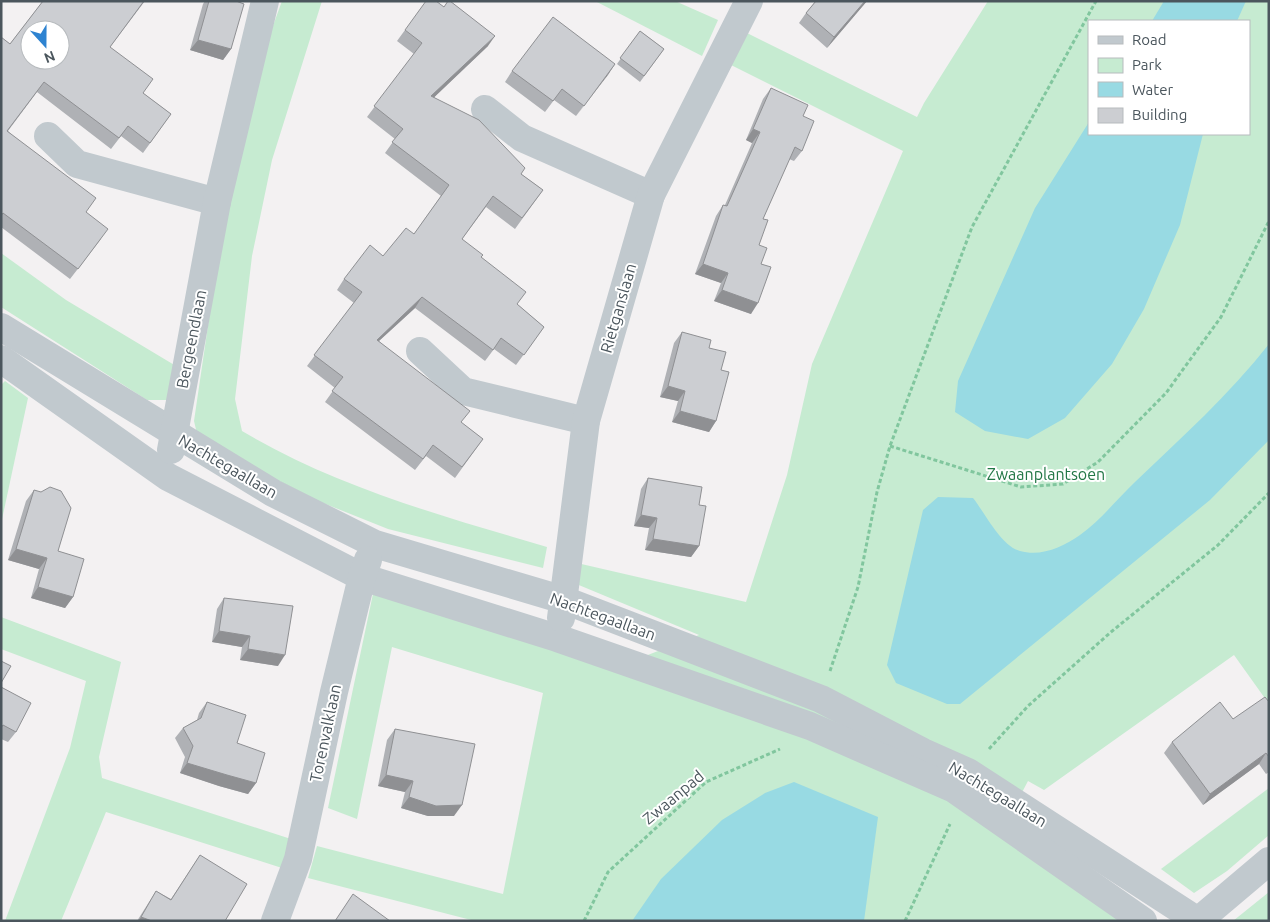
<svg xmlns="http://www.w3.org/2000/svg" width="1270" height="922" font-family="Ubuntu,sans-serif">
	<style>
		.green { fill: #c6ebd1; fill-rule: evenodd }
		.water { fill: #98dae3 }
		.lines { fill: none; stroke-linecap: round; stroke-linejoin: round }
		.path { stroke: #81c69e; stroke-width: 3; stroke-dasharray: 4 2.5; stroke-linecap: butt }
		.minor { stroke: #c1c9ce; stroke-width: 28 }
		.wall { fill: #afb1b5 }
		.shaded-wall { fill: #8f9093 }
		.building { fill: #ccced2; stroke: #8f9093; fill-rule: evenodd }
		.labels { text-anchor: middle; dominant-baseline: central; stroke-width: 4; stroke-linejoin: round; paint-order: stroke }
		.street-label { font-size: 16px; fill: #4b565d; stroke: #fff }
		.park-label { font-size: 16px; fill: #227746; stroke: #fff }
	</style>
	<rect width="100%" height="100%" fill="#f3f1f2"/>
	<g class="green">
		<path d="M282,1H322L272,160L252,256L235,399L242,431C336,487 442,516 547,547L543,568L388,529L313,499L198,438L194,421L226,203L263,53Z"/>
		<polygon points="595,1 675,1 718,20 702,56"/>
		<path d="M988,1H1269V704L1234,655L1044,790L1028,781L1000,834L1130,921H475L308,878L317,846L503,894L543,693L392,647L357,819L328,808L374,589L612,669L699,635L574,583L577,563L746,602L787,475L812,364L903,151L729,64L743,31L917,117L924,103ZM1089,21H1249V134H1089Z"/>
		<polygon points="1,253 66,300 176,366 169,400 147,400 1,307"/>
		<polygon points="5,381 28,398 1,524 1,385"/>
		<polygon points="1,617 121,662 99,757 102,778 291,839 282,868 106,812 61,921 5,921 70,748 86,681 1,649"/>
		<polygon points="1269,788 1269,835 1227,871 1194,893 1161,869"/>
		<polygon points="1269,892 1269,921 1233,921"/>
	</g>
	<g class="water">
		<polygon points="1164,1 1246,1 1237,21 1152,21"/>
		<polygon points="1089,122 1089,134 1203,134 1180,225 1144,309 1112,364 1065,418 1028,439 985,431 955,412 958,381 1035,208"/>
		<path d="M1269,344V440L1210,500L960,704H947L896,683L887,665L923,510L938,497L973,498C985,513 1001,546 1020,551C1041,557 1063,547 1080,535C1100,521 1117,499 1135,482C1180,439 1230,394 1269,344Z"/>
		<polygon points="794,782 878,817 864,921 632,921 661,879 722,820 765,793"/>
	</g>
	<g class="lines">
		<g class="path">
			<polyline points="890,446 1021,487 1063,484 1098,462 1166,393 1221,317 1269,221"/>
			<polyline points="830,671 858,587 877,492 890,446 972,227 1096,1"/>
			<polyline points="989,749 1028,706 1111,632 1218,545 1269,493"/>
			<polyline points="584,921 608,872 706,782 780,749"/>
			<polyline points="905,921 950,824"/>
		</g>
		<g class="minor">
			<polyline points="485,109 522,138 651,195"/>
			<polyline points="48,136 77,164 217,202"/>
			<polyline points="1,327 273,493 375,544 564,600 821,699 923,752 968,772 1198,921 1269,861"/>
			<polyline points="420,351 463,391 586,421"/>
			<polyline points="1,359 168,477 362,577 557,638 810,726 954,789 1143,921"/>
			<polyline points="171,450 217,202 265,1"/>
			<polyline points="561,618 586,421 651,195 749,1"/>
			<polyline points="275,921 298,859 334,692 362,577 368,560"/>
		</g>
	</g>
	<g class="wall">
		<polygon points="43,1 145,1 110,47 143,93 171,114 143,153 121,136 111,149 37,92 8,131 86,212 101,239 70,279 1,227 1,37 10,44"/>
		<polygon points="205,1 236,1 231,49 223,60 190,50 203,4"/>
		<polygon points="815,1 867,1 827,48 799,23 806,13 815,2"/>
		<polygon points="405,30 488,46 434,97 521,174 543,190 515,229 486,207 462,239 481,257 517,304 544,327 516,365 494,349 485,361 415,308 379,341 461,423 483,439 455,478 426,456 415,470 325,402 335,388 307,366 354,303 337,290 344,279 383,256 414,234 441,196 385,153 395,139 367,117 414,54 397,41"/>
		<polygon points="640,31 664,49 640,82 617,64"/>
		<polygon points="615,64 576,116 554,100 545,112 505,82 512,71"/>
		<polygon points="771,88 803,116 802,151 794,161 789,159 763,219 759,245 761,264 751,314 714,301 721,283 695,274 716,216 723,205 725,205 752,143 746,140 763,99"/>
		<polygon points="682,332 709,348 716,421 709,432 672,422 678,401 660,397 674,343"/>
		<polygon points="648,478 699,505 699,546 691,557 645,550 649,528 634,526 641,489"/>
		<polygon points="34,490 58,551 73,597 65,608 31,598 39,569 8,560 26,501"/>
		<polygon points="224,598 278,666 240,660 242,647 212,642 217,609"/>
		<polygon points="1,687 16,732 8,742 1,739"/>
		<polygon points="207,702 237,743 256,783 248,794 219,786 180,773 185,757 175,738 183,728 197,720 199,713"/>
		<polygon points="1269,702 1269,772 1266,774 1259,764 1203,805 1164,753 1172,742 1233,719"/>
		<polygon points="395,729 454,816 428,816 401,808 405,792 378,786 387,740"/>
		<polygon points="200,855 225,921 137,921 156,891 171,899"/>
	</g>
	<g class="shaded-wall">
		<polygon points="865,1 867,1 827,48 834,37"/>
		<polygon points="495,36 488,46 424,107 431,96"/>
		<polygon points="198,40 231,49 223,60 190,50"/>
		<polygon points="615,64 608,75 576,116 584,106"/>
		<polygon points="753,129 760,132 752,143 746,140"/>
		<polygon points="703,264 728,273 721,283 695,274"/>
		<polygon points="722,290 758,303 751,314 714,301"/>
		<polygon points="422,297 415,308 369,350 377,340"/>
		<polygon points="668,386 685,391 678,401 660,397"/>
		<polygon points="680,411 716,421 709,432 672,422"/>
		<polygon points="641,515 657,518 649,528 634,526"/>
		<polygon points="653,539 699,546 691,557 645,550"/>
		<polygon points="16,549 47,558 39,569 8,560"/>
		<polygon points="38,587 73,597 65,608 31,598"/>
		<polygon points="219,631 250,636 242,647 212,642"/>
		<polygon points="248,649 285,655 278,666 240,660"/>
		<polygon points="1266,753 1259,764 1203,805 1210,794"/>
		<polygon points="187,763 256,783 248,794 219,786 180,773"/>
		<polygon points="386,775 413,781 405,792 378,786"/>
		<polygon points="409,797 462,805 454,816 428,816 401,808"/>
		<polygon points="141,917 152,921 138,921"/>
	</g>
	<g class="building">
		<path d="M43,1H144L110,47L153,79L143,93L171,114L150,143L128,126L119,138L44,82L7,131L96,198L86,212L108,229L78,269L3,213L1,216V37L10,44ZM30,30H60V60H30Z"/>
		<polygon points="209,1 236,1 244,4 231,49 198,40"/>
		<polygon points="426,1 436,1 444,7 448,1 450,1 495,36 431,96 479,120 525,168 521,174 543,190 522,218 493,196 462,239 483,255 481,257 526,292 517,304 544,327 524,355 501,338 493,350 422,297 377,340 470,411 461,422 483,439 462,467 433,445 423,459 332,391 343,377 314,355 362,292 344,279 370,245 383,256 406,228 414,234 449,185 392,142 403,129 374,106 422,43 405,30"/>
		<polygon points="816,1 865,1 834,37 806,13"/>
		<polygon points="553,17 615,64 584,106 562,89 553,101 512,71"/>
		<polygon points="640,31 664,49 644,76 620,58"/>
		<polygon points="771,88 808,105 803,116 814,121 802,151 795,147 763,219 768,220 759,245 767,248 761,264 771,267 758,303 722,290 728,273 703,264 723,205 727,206 760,132 753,129"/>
		<polygon points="682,332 711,340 709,348 726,352 721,370 729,372 716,421 680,411 685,391 668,386"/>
		<polygon points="648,478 702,487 699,505 706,506 699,546 653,539 657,518 641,515"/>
		<polygon points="50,487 61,491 71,508 58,551 84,559 73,597 38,587 47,558 16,549 34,490 41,492"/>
		<polygon points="224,598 293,606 285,655 248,649 250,636 219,631"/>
		<polygon points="1,661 11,666 1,683"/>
		<polygon points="1,687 31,703 16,732 3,725 1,728"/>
		<polygon points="1265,697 1269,702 1269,757 1266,753 1210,794 1172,742 1220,702 1233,719"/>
		<polygon points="207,702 246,715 237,743 265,753 256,783 227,775 187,763 193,746 183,728 201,718"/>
		<polygon points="395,729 475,744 462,805 436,806 409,797 413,781 386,775"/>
		<polygon points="200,855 247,884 225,921 152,921 141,917 156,891 171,900"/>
		<polygon points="353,894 390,921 335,921"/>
	</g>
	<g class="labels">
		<g class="street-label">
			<text transform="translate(618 308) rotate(-74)">Rietganslaan</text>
			<text transform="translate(191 339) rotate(-79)">Bergeendlaan</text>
			<text transform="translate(228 466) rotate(30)">Nachtegaallaan</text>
			<text transform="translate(603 616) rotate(20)">Nachtegaallaan</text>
			<text transform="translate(325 733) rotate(-78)">Torenvalklaan</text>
			<text transform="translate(998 794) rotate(31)">Nachtegaallaan</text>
			<text transform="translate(673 797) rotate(-40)">Zwaanpad</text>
		</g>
		<g class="park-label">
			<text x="1046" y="474">Zwaanplantsoen</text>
		</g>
	</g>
	<rect width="1270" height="922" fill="none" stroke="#4b565d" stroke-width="5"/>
	<rect x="1088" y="20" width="162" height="115" fill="#ffffff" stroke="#b7bbbe"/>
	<rect x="1098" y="36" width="25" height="8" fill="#c1c9ce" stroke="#b7bbbe"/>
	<text x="1132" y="45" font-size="15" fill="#4b565d">Road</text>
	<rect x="1098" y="58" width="25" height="15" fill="#c6ebd1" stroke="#b7bbbe"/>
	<text x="1132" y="70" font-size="15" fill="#4b565d">Park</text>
	<rect x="1098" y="82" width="25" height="15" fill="#98dae3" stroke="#b7bbbe"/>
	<text x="1132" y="95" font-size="15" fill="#4b565d">Water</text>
	<rect x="1098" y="108" width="25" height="15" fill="#ccced2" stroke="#b7bbbe"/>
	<text x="1132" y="120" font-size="15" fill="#4b565d">Building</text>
	<g transform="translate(45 45) rotate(159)"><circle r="24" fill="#ffffff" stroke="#b7bbbe"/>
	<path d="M0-4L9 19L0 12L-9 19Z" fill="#2e83d1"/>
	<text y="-8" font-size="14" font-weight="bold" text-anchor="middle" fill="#4b565d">N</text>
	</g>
</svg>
